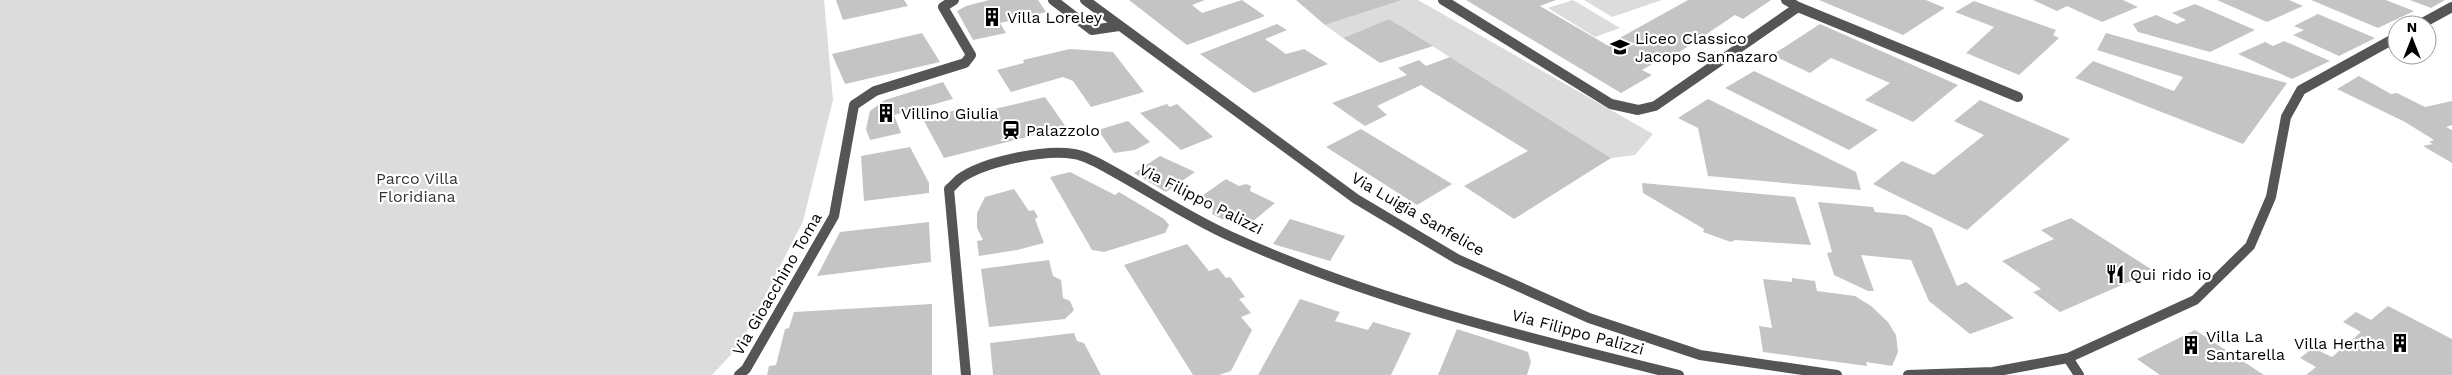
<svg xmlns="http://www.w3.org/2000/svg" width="2452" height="375" font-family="'Work Sans',sans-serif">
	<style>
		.green { fill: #dcdcdc }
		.building { fill: #c4c4c4 }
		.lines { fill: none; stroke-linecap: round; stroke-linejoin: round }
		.street { stroke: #555; stroke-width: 10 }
		.labels { text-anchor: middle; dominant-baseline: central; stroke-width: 4.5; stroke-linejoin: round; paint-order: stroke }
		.poi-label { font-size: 16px; fill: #000; stroke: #fff; text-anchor: start }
		.park-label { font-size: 16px; fill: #333; stroke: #fff }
		.street-label { font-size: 16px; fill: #000; stroke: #fff }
	</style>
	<rect width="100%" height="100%" fill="#fff"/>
	<g class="green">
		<polygon points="0,0 824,0 833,100 803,221 740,345 712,375 0,375"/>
		<polygon points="1404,0 1418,0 1653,134 1635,155 1611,158 1389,19 1343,38 1325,25"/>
		<polygon points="1573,0 1620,28 1595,37 1548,8"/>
		<polygon points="1584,0 1662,0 1612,17"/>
	</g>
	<g class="building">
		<polygon points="836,0 904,0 908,6 843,20"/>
		<polygon points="989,0 1038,0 1046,12 1000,23 1006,33 973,40 957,11 966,6"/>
		<polygon points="1129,0 1205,0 1192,5 1202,13 1242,0 1265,16 1187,45"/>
		<polygon points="1296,0 1403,0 1325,25"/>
		<polygon points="1466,0 1556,0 1540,6 1607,45 1688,0 1771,0 1743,19 1735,15 1663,63 1659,60 1642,70 1652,75 1621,93"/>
		<polygon points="1819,0 1926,0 1945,8 1903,35"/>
		<polygon points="2033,0 2123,0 2138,7 2102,22 2067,6 2057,11"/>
		<polygon points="2217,0 2289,0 2303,6 2267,22"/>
		<polygon points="2311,0 2386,0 2414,11 2378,28"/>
		<polygon points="2410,0 2445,0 2431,8"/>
		<polygon points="1974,1 2056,30 2053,35 2059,38 2019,75 1966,53 1994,27 1955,12"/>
		<polygon points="2195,4 2255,30 2210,52 2138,32 2133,24 2156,15 2177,24 2186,20 2172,13"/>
		<polygon points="2318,14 2375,38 2339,56 2293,35 2304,30 2294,26"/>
		<polygon points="1389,19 1433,46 1380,63 1343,38"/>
		<polygon points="1277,24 1287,30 1265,39 1286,54 1304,49 1328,64 1254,93 1200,54"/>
		<polygon points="1820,24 1958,85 1913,122 1865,100 1890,83 1831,58 1810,73 1772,55"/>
		<polygon points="922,33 940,62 845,84 832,54"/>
		<polygon points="2106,33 2287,83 2243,144 2075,78 2093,61 2174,91 2183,77 2097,50"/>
		<polygon points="2284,41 2330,61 2292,79 2238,54 2265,42 2273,46"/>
		<polygon points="1070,49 1113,52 1144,92 1091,107 1073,81 1063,77 1011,92 997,70 1024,63 1023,60"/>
		<polygon points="1450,57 1611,158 1514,219 1464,186 1528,151 1421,85 1377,106 1387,115 1365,126 1332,103 1407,75 1398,68 1419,60 1426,66"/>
		<polygon points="1754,71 1878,130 1849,150 1725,88"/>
		<polygon points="2359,76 2391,94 2397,93 2425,107 2452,101 2452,125 2446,127 2452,130 2452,163 2423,146 2433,144 2429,142 2434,140 2405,122 2337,89"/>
		<polygon points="943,82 953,99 894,115 901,133 870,140 866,129 870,111 885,100"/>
		<polygon points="1045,97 1066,127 944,158 923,119 960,109 965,116"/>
		<polygon points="1708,99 1856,172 1861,190 1708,176 1698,128 1678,118"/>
		<polygon points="1980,100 2070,139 1967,230 1873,184 1902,161 1934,175 1984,135 1954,121"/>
		<polygon points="1167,104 1170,107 1177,104 1213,137 1181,150 1140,113"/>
		<polygon points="1128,121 1150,142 1135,150 1114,153 1098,130"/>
		<polygon points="1361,129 1452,184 1417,205 1326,147"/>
		<polygon points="910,147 929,183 929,193 864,201 861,156"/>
		<polygon points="1160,156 1195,172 1166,192 1134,173"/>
		<polygon points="1070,172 1115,195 1119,192 1164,219 1169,225 1165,233 1104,252 1092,250 1050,177"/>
		<polygon points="1226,179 1239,186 1246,184 1251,186 1250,191 1275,203 1246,227 1230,218 1222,219 1212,214 1213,210 1196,200"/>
		<polygon points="1642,183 1795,197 1811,245 1735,240 1731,242 1703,232 1704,229 1643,193"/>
		<polygon points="1014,189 1029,211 1034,210 1038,217 1035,219 1044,243 1017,250 979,256 977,241 983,240 977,228 977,213 985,197"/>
		<polygon points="1818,202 1873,207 1875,212 1906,215 1932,228 1957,286 1966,282 2014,318 1970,334 1929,301 1911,260 1861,255 1874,291 1868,291 1834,275 1827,253 1832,252"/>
		<polygon points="2071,218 2154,271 2060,312 2033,292 2041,289 2002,261 2054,239 2041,230"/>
		<polygon points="1290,219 1345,236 1330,261 1273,244"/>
		<polygon points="929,222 931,262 817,276 840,232"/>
		<polygon points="1187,244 1209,271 1218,268 1226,278 1230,277 1245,297 1239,299 1251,313 1241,317 1252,330 1231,371 1219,375 1193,375 1124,265"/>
		<polygon points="1049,260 1053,276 1061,280 1063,298 1070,301 1074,310 1065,319 989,327 981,269"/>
		<polygon points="1792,278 1815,281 1817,291 1855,296 1871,306 1888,322 1896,335 1898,352 1892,366 1866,362 1867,366 1763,352 1759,326 1772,328 1763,279 1792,282"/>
		<polygon points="1300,299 1340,312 1335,321 1368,330 1373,322 1411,333 1391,375 1258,375"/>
		<polygon points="932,304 932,375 767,375 769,366 776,365 785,329 789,328 794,312"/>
		<polygon points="2388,306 2452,339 2452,375 2306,375 2316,367 2300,358 2313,348 2332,357 2361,332 2343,322 2356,312 2371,320"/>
		<polygon points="1457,329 1528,352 1531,362 1527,375 1438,375"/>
		<polygon points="2195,330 2264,375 2160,375 2137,359"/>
		<polygon points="1074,333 1077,341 1084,343 1101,375 993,375 990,343"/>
	</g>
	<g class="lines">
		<g class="street">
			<polyline points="1053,0 1092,30 1119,26"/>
			<polyline points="1085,0 1356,199 1457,259 1589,318 1700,355 1837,375"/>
			<polyline points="1443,0 1611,104 1638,110 1655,106 1798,7"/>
			<polyline points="1786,0 1798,7 2018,97"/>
			<polyline points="2419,25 2452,7"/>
			<polyline points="2068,358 2079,375"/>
			<polyline points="739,375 746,369 834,216 854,105 875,91 965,63 971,55 943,7 954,0"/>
			<path d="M966,375L949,189C954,185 958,179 964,176C989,161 1045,149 1074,154C1082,155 1089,159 1096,162C1142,186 1185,216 1232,237C1374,301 1528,338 1679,375"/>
			<polyline points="1908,375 1993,372 2068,358 2195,300 2250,246 2271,197 2286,117 2301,90 2397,37"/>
		</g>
	</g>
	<defs>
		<g id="building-bare" transform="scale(1.5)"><path d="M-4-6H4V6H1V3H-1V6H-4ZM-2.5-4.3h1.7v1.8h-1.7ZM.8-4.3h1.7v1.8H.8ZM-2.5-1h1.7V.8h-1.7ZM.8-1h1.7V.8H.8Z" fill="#000" stroke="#fff" stroke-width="2.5" paint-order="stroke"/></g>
		<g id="school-bare" transform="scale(1.5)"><path d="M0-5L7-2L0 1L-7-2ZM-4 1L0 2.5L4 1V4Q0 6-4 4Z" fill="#000" stroke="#fff" stroke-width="2.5" paint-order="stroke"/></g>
		<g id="station-bare" transform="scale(1.5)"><path d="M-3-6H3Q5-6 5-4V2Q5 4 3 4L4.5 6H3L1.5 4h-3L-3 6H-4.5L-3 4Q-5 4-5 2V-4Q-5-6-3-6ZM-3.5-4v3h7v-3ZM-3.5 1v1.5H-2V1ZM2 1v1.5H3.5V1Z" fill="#000" stroke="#fff" stroke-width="2.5" paint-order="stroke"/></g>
		<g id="restaurant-bare" transform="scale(1.5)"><path d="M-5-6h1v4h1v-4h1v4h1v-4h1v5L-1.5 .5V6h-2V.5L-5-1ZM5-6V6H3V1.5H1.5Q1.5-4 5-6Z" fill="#000" stroke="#fff" stroke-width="2.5" paint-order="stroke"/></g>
	</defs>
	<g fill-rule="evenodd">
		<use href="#building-bare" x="992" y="17"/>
		<use href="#school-bare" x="1620" y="47"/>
		<use href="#building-bare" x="886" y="113"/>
		<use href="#station-bare" x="1011" y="130"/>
		<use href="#restaurant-bare" x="2115" y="274"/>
		<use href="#building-bare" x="2400" y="343"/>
		<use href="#building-bare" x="2191" y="345"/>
	</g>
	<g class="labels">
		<g class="poi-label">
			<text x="1007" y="17">Villa Loreley</text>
			<text x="1635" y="38">Liceo Classico<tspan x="1635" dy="18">Jacopo Sannazaro</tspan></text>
			<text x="901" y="113">Villino Giulia</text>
			<text x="1026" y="130">Palazzolo</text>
			<text x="2130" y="274">Qui rido io</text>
			<text x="2206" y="336">Villa La<tspan x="2206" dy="18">Santarella</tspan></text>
			<text x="2385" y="343" text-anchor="end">Villa Hertha</text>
		</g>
		<g class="park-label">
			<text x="417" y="178">Parco Villa<tspan x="417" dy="18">Floridiana</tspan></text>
		</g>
		<g class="street-label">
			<text transform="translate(1201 199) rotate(27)">Via Filippo Palizzi</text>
			<text transform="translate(1418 214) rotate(30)">Via Luigia Sanfelice</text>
			<text transform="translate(777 284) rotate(-60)">Via Gioacchino Toma</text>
			<text transform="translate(1578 332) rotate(15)">Via Filippo Palizzi</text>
		</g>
	</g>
	<g transform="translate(2412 40)"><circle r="24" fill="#ffffff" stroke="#999999"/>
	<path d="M0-4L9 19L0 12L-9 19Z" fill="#000000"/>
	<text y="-8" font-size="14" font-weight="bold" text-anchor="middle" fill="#000000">N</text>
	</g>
</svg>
